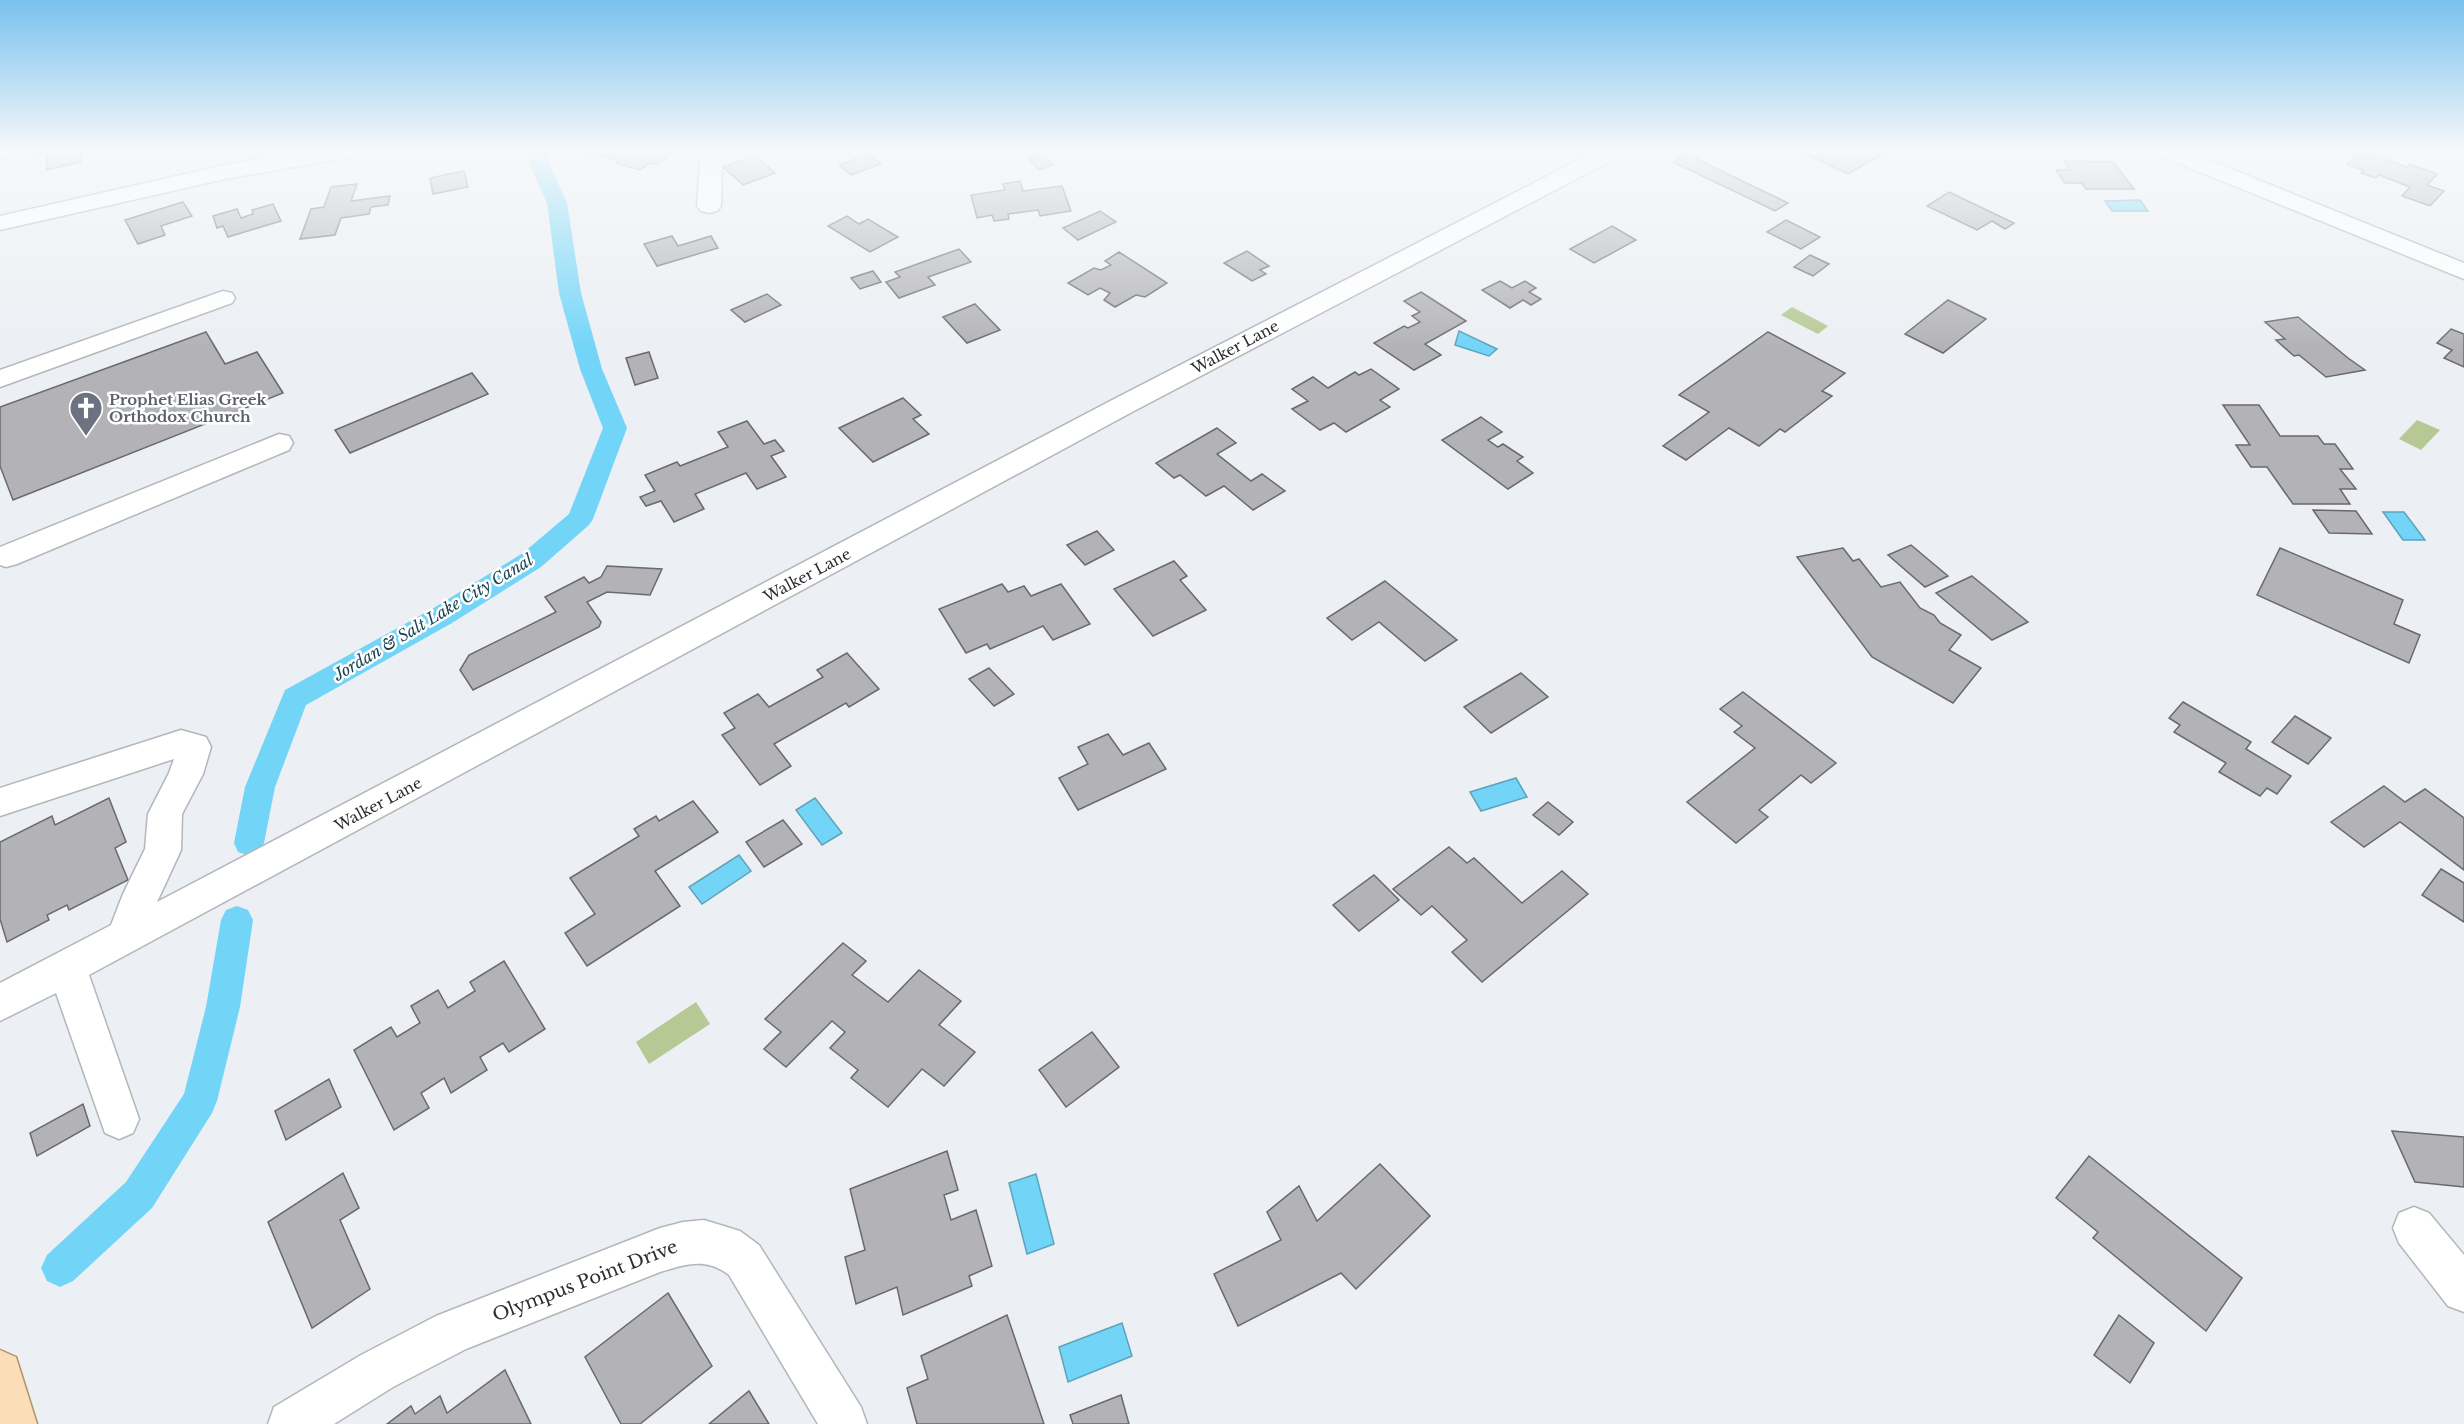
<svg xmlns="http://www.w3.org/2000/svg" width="2464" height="1424" font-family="'Libre Baskerville',serif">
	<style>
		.green { fill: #b6c995 }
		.water { fill: #72d5f7; stroke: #5da3bb; stroke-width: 1.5 }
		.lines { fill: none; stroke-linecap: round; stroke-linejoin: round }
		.canal { fill: #72d5f7; fill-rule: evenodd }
		.building { fill: #b3b3b7; stroke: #6a6a6e; stroke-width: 1.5 }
		.minor-casing { stroke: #b3b6ba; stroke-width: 3 }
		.major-casing { stroke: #b19269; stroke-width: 3 }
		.minor { fill: #fff; fill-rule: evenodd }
		.major { fill: #fbdeb8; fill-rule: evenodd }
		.labels { text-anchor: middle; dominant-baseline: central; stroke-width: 5; stroke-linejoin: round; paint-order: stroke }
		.street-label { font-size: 15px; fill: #2c2d2e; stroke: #fff }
		.worship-label { font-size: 15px; font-weight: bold; fill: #5b616d; stroke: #fff; text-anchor: start }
		.water-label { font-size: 16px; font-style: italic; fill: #194553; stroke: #fff }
		.near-street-label { font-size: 18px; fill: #2c2d2e; stroke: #fff }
	</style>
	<rect width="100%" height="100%" fill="#eceff3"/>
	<g class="green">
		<polygon points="1792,307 1828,326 1818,334 1781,315"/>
		<polygon points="2417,420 2440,430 2421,450 2399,439"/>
		<polygon points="696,1002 710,1024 649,1064 636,1042"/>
	</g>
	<g class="water">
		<polygon points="2140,200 2148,211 2112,211 2105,201"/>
		<polygon points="1459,331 1497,349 1489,356 1455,345"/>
		<polygon points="2383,512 2404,512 2425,540 2403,540"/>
		<polygon points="1516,778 1527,797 1481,811 1470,792"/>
		<polygon points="815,798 842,833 822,845 796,810"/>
		<polygon points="739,855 751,871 702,904 689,887"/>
		<polygon points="1036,1174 1054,1244 1027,1254 1009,1183"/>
		<polygon points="1122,1323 1132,1356 1068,1382 1059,1347"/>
	</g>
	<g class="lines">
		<g class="canal">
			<polygon points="528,150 546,150 550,166 567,203 581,293 602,369 627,428 593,519 589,525 541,567 452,623 306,705 275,787 264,843 260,852 249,856 238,852 234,843 245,787 285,690 432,609 523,553 569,514 603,428 580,369 559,293 547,203 530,166"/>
			<polygon points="237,906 248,910 253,920 240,1007 217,1101 212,1113 152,1208 73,1281 60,1287 47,1281 41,1268 47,1255 126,1182 184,1094 206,1007 221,920 226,910"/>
		</g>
	</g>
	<g class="building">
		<polygon points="35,150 81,150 81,162 46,170 48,152 34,154"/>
		<polygon points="577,150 677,150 657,165 650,163 640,170 616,163 619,161"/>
		<polygon points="1796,150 1890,150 1848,174"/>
		<polygon points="2360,151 2407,167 2410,164 2437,174 2427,185 2444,191 2430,206 2402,196 2410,187 2379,175 2376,178 2361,173 2363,170 2347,164"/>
		<polygon points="1041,153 1053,165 1039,170 1027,157"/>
		<polygon points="869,154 881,164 851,175 839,165"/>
		<polygon points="1686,154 1788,203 1775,211 1673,162"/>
		<polygon points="755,155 775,173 743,185 723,167"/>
		<polygon points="2064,161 2113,162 2134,189 2086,189 2082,183 2065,183 2056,170 2070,170"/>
		<polygon points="464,171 468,187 433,194 430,178"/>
		<polygon points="1020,181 1023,191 1062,186 1071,211 1040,216 1038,210 1008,214 1009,219 994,221 992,215 977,218 971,195 1005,190 1003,184"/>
		<polygon points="357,184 351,201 390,196 388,205 371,207 369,214 341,218 335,235 300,239 311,209 324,207 331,187"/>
		<polygon points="1949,192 2014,223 2005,229 1992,221 1977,230 1927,206"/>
		<polygon points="183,202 192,216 161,226 165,235 138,244 125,220"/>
		<polygon points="273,204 281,221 228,237 223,226 217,228 213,216 237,209 241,218 253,214 252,210"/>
		<polygon points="1100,211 1116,222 1078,240 1063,228"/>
		<polygon points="847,216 859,224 868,219 898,237 870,252 828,226"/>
		<polygon points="1786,220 1820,237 1801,249 1767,232"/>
		<polygon points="1612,226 1636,240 1594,263 1570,249"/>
		<polygon points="672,236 678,246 711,236 718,248 657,266 644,244"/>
		<polygon points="959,249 971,262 928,277 935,285 899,298 886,282 900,277 895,272"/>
		<polygon points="1247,251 1269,266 1260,270 1266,274 1252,281 1224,263"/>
		<polygon points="1119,252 1167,283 1145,297 1136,295 1115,307 1104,300 1110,293 1100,288 1088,295 1068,283 1094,268 1101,270 1111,265 1105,261"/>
		<polygon points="1810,255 1829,264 1813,276 1794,267"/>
		<polygon points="873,271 881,282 860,289 851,278"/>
		<polygon points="1500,281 1512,288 1525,281 1536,288 1529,292 1541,299 1531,305 1523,300 1510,308 1482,290"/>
		<polygon points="1421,292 1466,321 1425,344 1441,355 1414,370 1374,343 1404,326 1408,328 1420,322 1412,316 1420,312 1404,301"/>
		<polygon points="767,294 781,305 745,322 731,310"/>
		<polygon points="1948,300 1986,319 1943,353 1905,334"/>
		<polygon points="975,304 1000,330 967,343 943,317"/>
		<polygon points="2298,317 2348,358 2365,370 2326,377 2299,355 2294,356 2276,340 2285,339 2265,322"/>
		<polygon points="2451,329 2464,334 2464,367 2444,358 2452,350 2437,343"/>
		<polygon points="206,332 225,364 257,352 283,393 13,500 0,466 0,407"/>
		<polygon points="1768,332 1845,373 1822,391 1832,396 1785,432 1780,429 1759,446 1729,428 1686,460 1663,446 1709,412 1679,395"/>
		<polygon points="649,352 658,378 635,385 626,358"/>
		<polygon points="1371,369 1399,389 1380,400 1390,407 1346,432 1334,423 1320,430 1292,409 1308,401 1292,389 1313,377 1328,388 1355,372 1359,375"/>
		<polygon points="472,373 488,394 350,453 335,430"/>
		<polygon points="903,398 921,415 913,419 929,434 873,462 839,428"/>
		<polygon points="2223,405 2259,405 2280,436 2318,436 2324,444 2335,444 2353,469 2340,469 2356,489 2340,489 2350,504 2293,504 2267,467 2251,467 2236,445 2250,445"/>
		<polygon points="1481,417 1502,432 1488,440 1498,447 1503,444 1523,457 1517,461 1533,473 1508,489 1442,440"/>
		<polygon points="747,421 764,444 775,440 784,451 771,456 786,477 757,489 746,473 695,494 704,509 674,522 661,501 646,506 640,497 655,491 645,475 677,462 680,466 728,447 718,432"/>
		<polygon points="1217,428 1236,443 1217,454 1251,481 1262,474 1285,491 1253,510 1224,486 1206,496 1180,475 1174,478 1156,463"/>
		<polygon points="2313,510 2356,511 2372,534 2329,533"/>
		<polygon points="1097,531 1114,550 1085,565 1067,545"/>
		<polygon points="1911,545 1948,576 1925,587 1888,555"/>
		<polygon points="1843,548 1853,561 1859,559 1881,587 1900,582 1920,608 1934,615 1940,623 1961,635 1949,650 1981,668 1953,703 1872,657 1797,557"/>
		<polygon points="2280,548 2403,600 2394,624 2420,635 2409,663 2257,595"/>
		<polygon points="1174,561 1187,576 1180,580 1206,610 1153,636 1114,589"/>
		<polygon points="607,566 662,569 650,595 607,592 587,602 601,622 599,627 473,690 460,670 469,655 556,612 545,597 584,577 589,583 601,577"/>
		<polygon points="1972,576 2028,622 1992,640 1936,593"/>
		<polygon points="1385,581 1457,640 1425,661 1379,622 1352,640 1327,618"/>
		<polygon points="1002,584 1008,592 1024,586 1031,596 1061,584 1090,624 1053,640 1043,626 990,649 987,644 966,653 939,609"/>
		<polygon points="847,653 879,689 849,707 846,703 774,744 791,766 760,785 722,735 735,728 724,713 758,694 769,707 823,677 817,670"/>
		<polygon points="989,668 1014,694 994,706 969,679"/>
		<polygon points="1521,673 1548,697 1491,733 1464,707"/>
		<polygon points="1743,692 1836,763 1811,783 1801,775 1759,810 1768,817 1736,843 1687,802 1755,748 1734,732 1742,726 1720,709"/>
		<polygon points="2183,702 2251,742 2246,749 2291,776 2277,794 2267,788 2260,796 2219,772 2226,763 2174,732 2180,725 2169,718"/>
		<polygon points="2295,716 2331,738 2308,764 2272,742"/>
		<polygon points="1108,734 1123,755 1149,743 1166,769 1078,810 1059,778 1088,764 1078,747"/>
		<polygon points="2384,786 2405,802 2425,789 2464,818 2464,870 2400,822 2364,847 2331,822"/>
		<polygon points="109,798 126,842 115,848 128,880 69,910 67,905 47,915 49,920 7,942 0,919 0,842 52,816 55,825"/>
		<polygon points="693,801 718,832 655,871 680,906 587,966 565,933 595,914 570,878 639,836 634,829 656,816 659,821"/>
		<polygon points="1548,802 1573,822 1559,835 1533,815"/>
		<polygon points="783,820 802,844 764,867 746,842"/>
		<polygon points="1449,847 1467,863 1474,858 1522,903 1562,871 1588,894 1482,982 1452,952 1467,940 1432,906 1421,915 1393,889"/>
		<polygon points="2441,869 2464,883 2464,922 2422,895"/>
		<polygon points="1374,875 1399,900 1359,931 1333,905"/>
		<polygon points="843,943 866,961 852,975 888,1002 919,970 961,1001 939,1025 975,1052 944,1086 922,1069 888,1107 851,1078 858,1070 830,1048 845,1032 832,1021 786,1067 764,1049 781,1032 765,1019"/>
		<polygon points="504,961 545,1029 509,1052 503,1043 480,1057 487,1070 451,1093 444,1078 421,1093 429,1108 394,1130 354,1050 391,1027 397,1037 420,1023 411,1006 438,990 448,1008 475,991 470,982"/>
		<polygon points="1092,1032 1119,1067 1066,1107 1039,1070"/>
		<polygon points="329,1079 341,1107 286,1140 275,1111"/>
		<polygon points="83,1104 90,1126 37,1156 30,1133"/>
		<polygon points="2392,1131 2464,1137 2464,1187 2415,1182"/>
		<polygon points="947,1151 958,1190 944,1195 951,1220 976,1210 992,1266 969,1276 972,1286 903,1315 897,1287 856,1304 845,1257 865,1250 850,1189"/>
		<polygon points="2089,1156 2242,1278 2206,1331 2093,1238 2098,1232 2056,1198"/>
		<polygon points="1380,1164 1430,1216 1356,1289 1341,1273 1238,1326 1214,1274 1281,1240 1267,1212 1299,1186 1317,1221"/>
		<polygon points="343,1173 359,1208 340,1220 370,1289 312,1328 268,1222"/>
		<polygon points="668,1293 712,1366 640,1424 621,1424 585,1357"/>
		<polygon points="1007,1315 1044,1424 917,1424 907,1388 928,1379 921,1356"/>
		<polygon points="2119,1315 2154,1343 2130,1383 2094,1355"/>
		<polygon points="505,1370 531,1424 387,1424 411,1406 415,1414 440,1396 447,1413"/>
		<polygon points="749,1391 769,1424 709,1424"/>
		<polygon points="1121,1395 1129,1424 1073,1424 1070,1415"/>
	</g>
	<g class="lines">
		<g class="minor-casing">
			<g id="minor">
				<polygon points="0,150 16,150 13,155 0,158"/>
				<polygon points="316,150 362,150 359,155 351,157 225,179 0,230 0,216 225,165"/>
				<polygon points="690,150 713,150 722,161 721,206 717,211 709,213 701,211 697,206 700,162"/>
				<polygon points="1598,150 1625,150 1622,155 1134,411 89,975 139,1119 133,1133 119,1139 105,1133 56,993 0,1021 0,983 111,925 123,894 145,849 148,814 169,773 174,759 0,816 0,788 181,730 206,737 211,747 203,774 182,814 181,850 157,902 1114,399"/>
				<polygon points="2155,150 2184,150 2464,263 2464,279 2158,155"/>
				<polygon points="223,291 232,293 235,298 232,303 0,387 0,370"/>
				<polygon points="279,434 289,436 293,443 289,450 17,564 6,567 0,565 0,547"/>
				<polygon points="2414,1207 2429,1213 2464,1255 2464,1312 2448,1306 2399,1243 2393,1228 2399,1213"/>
				<path d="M704,1220L740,1231L759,1245L861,1407L867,1424H818L729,1275C706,1257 686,1264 660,1272L466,1349L393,1387L334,1424H268L274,1407L361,1355L436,1316L660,1228L683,1222Z"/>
			</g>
		</g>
		<g class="major-casing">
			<polygon id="major" points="0,1350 16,1357 37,1424 0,1424"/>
		</g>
		<use href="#minor" class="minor"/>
		<use href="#major" class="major"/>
	</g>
	<linearGradient id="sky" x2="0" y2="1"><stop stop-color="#79c1ee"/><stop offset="0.43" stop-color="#f6f8fa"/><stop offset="1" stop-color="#f6f8fa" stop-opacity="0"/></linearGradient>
	<rect width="2464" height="349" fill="url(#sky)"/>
	<defs>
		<g id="church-pin" transform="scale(1.725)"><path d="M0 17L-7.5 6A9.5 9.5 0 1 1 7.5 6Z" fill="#6b7280" stroke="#fff"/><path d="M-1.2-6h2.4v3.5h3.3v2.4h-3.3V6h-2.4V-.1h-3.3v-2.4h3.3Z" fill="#fff"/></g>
	</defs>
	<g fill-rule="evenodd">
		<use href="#church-pin" x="86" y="408"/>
	</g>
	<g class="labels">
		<g class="street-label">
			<text transform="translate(1235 347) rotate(-28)">Walker Lane</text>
			<text transform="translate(807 575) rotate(-28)">Walker Lane</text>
			<text transform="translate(378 804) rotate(-28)">Walker Lane</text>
		</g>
		<g class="worship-label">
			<text x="109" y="399">Prophet Elias Greek<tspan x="109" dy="17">Orthodox Church</tspan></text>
		</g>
		<g class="water-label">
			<text transform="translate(433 617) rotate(-31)">Jordan &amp; Salt Lake City Canal</text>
		</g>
		<g class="near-street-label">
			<text transform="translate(585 1281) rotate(-21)">Olympus Point Drive</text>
		</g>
	</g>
</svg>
